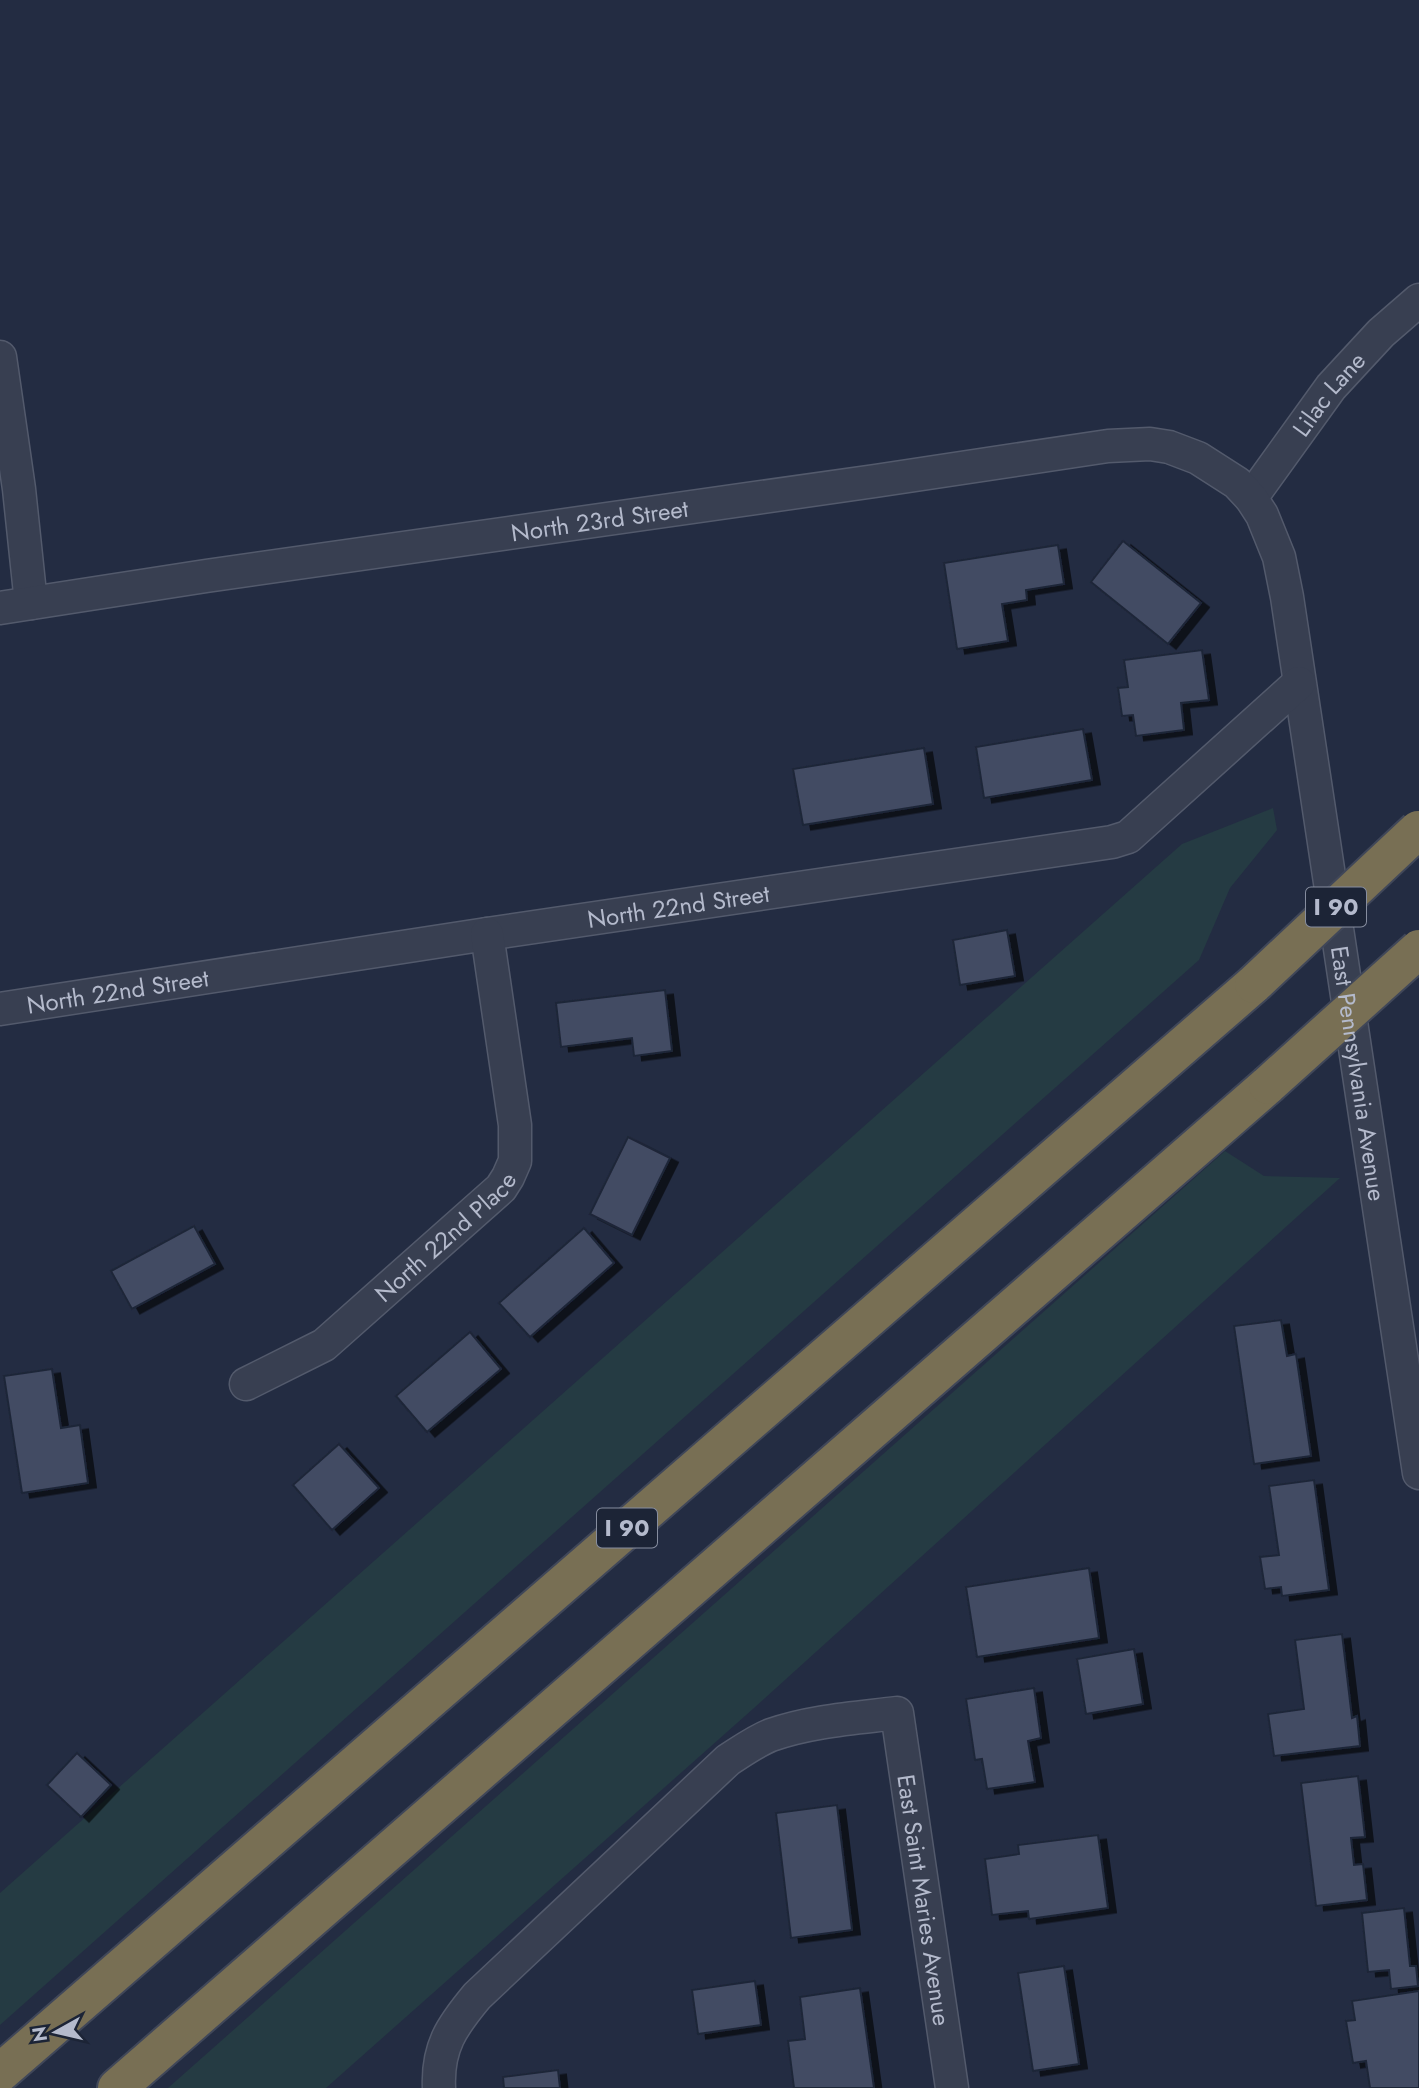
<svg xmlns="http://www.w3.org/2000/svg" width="1419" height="2088" font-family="Jost,sans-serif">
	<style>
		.green { fill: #253b43 }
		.building { fill: #424b64; stroke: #1f2638; stroke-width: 2; filter: url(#shadow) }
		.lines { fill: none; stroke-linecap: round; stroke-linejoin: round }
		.street-casing { stroke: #535a6c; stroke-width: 35 }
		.highway-casing { stroke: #404759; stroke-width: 42 }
		.street { stroke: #383f51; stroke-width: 32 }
		.highway { stroke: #786f54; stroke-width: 38 }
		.highway-bridge-casing { stroke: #404759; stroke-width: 42; stroke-linecap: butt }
		.highway-bridge { stroke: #786f54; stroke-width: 38 }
		.labels { text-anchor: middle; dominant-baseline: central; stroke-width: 6; stroke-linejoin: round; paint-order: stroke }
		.shield { fill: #1c2436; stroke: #868d9f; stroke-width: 2 }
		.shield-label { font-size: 23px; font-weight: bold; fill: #b4bacc }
		.street-label { font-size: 24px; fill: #b4bacc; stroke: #1c2436 }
	</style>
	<defs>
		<filter id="shadow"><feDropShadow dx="8" dy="4.5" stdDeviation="0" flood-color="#0009"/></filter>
	</defs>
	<rect width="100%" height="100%" fill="#232c42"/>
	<g class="green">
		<polygon points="1273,808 1277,830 1230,888 1199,960 0,2025 0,1893 1182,844"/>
		<polygon points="1225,1151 1264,1176 1340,1178 754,1708 326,2088 168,2088"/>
	</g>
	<g class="building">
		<polygon points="1123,541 1201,603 1168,644 1091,582"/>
		<polygon points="1058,545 1064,584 1026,590 1027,600 1002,604 1008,641 957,649 944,563"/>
		<polygon points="1202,650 1209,700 1181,703 1184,730 1136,736 1133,715 1122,716 1118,688 1128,687 1124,660"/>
		<polygon points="1083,729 1092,780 984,798 976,747"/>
		<polygon points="924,748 933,804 803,825 793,769"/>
		<polygon points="1007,930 1015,976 960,985 953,940"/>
		<polygon points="665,990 672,1051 634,1056 632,1038 561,1047 556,1003"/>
		<polygon points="628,1137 670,1158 632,1235 590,1214"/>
		<polygon points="194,1226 215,1264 132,1309 111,1271"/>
		<polygon points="584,1228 614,1263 530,1337 499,1303"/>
		<polygon points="1281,1320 1287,1356 1296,1354 1311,1456 1254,1464 1234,1326"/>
		<polygon points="470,1332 501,1369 427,1432 396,1396"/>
		<polygon points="52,1369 61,1428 80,1425 88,1483 22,1493 4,1376"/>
		<polygon points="339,1444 379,1488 332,1530 293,1485"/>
		<polygon points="1314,1480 1329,1590 1282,1596 1281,1587 1265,1589 1260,1557 1279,1555 1269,1486"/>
		<polygon points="1089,1568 1099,1638 977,1657 966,1587"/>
		<polygon points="1342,1634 1352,1718 1357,1716 1360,1746 1274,1756 1268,1714 1304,1709 1295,1640"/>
		<polygon points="1134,1649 1143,1704 1086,1714 1077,1659"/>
		<polygon points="1034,1688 1041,1738 1028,1741 1035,1782 987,1789 982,1759 975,1760 966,1699"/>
		<polygon points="77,1753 111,1785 81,1817 47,1785"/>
		<polygon points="1358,1776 1365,1837 1351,1838 1354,1865 1363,1864 1367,1900 1316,1906 1301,1783"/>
		<polygon points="837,1805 852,1930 791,1938 776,1813"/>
		<polygon points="1098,1835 1108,1908 1029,1919 1028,1911 992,1915 985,1859 1019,1854 1018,1845"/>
		<polygon points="1404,1908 1410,1966 1416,1966 1418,1986 1391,1989 1389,1970 1368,1972 1362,1913"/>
		<polygon points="1064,1966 1079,2064 1033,2071 1018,1973"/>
		<polygon points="755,1981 761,2025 698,2034 692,1990"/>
		<polygon points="860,1988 874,2088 794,2088 788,2041 805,2039 800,1997"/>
		<polygon points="1419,1991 1419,2088 1370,2088 1366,2061 1353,2063 1346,2021 1355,2020 1352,2001"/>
		<polygon points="558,2070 560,2088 504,2088 503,2077"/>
	</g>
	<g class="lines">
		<g class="street-casing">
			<g id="street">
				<polyline points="0,357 19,489 31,603"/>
				<path id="s1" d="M1251,498L1331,387L1381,333L1419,300"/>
				<path id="s2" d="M0,608L206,576L875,481L1108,446L1150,444L1169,447L1198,458L1237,483L1251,498L1262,515L1279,557L1287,597L1419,1473"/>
				<path id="s3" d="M0,1009L487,934L1112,842L1128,837L1299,683"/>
				<path id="s4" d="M246,1384L324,1345L501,1188L508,1177L515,1161V1125L487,934"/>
				<path id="s5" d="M439,2088C437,2047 452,2026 477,1996L728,1760C742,1751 756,1741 771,1735C810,1721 856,1718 897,1713L952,2088"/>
			</g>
		</g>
		<g class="highway-casing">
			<g id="highway">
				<polyline points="0,2073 1254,984"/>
				<polyline points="117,2088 1268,1085"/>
			</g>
		</g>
		<use href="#street" class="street"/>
		<use href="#highway" class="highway"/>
		<g class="highway-bridge-casing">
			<g id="highway-bridge">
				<polyline points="1254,984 1418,830"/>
				<polyline points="1268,1085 1419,949"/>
			</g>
		</g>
		<use href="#highway-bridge" class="highway-bridge"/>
	</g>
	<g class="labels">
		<g class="shield">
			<rect x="1306" y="887.5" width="60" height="39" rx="5"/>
			<rect x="597" y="1508.5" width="60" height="39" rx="5"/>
		</g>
		<g class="shield-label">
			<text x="1336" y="907">I 90</text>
			<text x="627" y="1528">I 90</text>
		</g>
		<g class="street-label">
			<text stroke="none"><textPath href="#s1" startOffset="130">Lilac Lane</textPath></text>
			<text stroke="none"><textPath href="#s2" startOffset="606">North 23rd Street</textPath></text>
			<text stroke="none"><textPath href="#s3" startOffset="686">North 22nd Street</textPath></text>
			<text stroke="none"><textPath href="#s3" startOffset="119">North 22nd Street</textPath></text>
			<text stroke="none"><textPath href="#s2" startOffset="1867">East Pennsylvania Avenue</textPath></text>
			<text stroke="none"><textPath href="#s4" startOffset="250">North 22nd Place</textPath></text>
			<text stroke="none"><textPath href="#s5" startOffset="814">East Saint Maries Avenue</textPath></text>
		</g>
	</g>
	<g transform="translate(56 2032) rotate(262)" stroke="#1c2436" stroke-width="5" paint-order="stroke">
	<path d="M0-5L12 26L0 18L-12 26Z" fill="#b4bacc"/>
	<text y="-10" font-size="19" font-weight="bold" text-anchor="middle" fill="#b4bacc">N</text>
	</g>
</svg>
